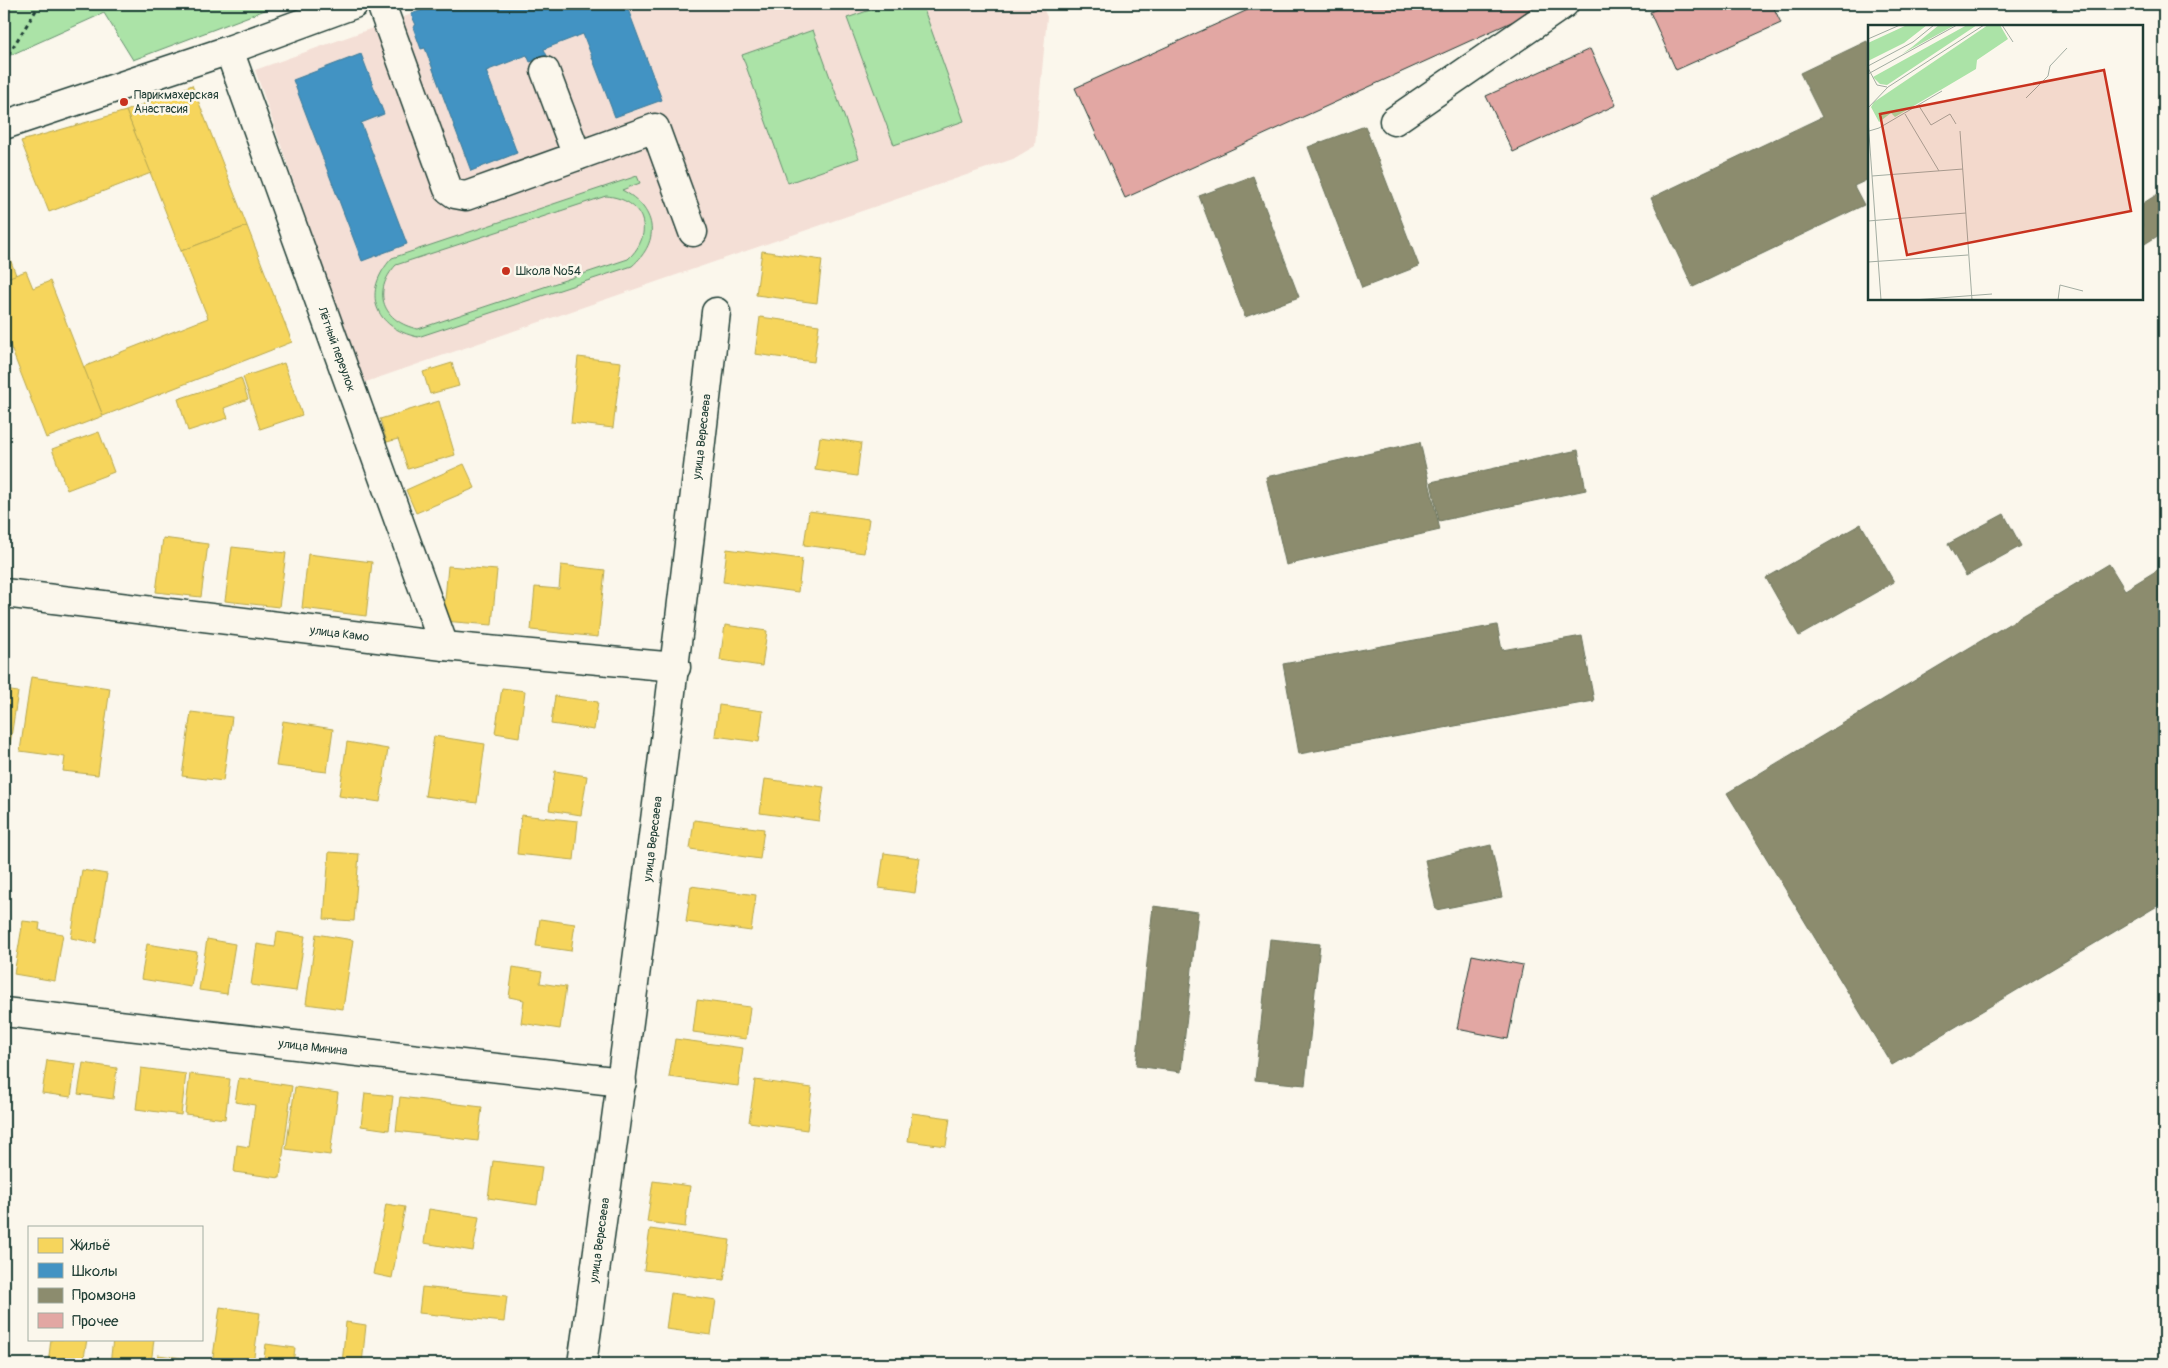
<svg xmlns="http://www.w3.org/2000/svg" width="2168" height="1368" font-family="Pangolin,sans-serif">
	<style>
		.built { fill: #f4dfd6 }
		.green { fill: #abe3a7; stroke: #65906e; fill-rule: evenodd }
		.homes { fill: #f6d55c; stroke: #b6a750 }
		.schools { fill: #4393c3; stroke: #387998 }
		.industry { fill: #8c8c6e; stroke: #6b745d }
		.building { fill: #e2a7a3; stroke: #1f3d34 }
		.lines { fill: none; stroke-linecap: round; stroke-linejoin: round }
		.minor-casing { stroke: #1f3d34; stroke-width: 31 }
		.path { stroke: #1f3d34; stroke-width: 3; stroke-dasharray: 4 4; stroke-linecap: butt }
		.minor { stroke: #fbf7ec; stroke-width: 28 }
		.poi-dot { fill: #c8321e; stroke: #fbf7ec; stroke-width: 2 }
		.labels { text-anchor: middle; dominant-baseline: central; stroke-width: 5; stroke-linejoin: round; paint-order: stroke }
		.poi-label { font-size: 12px; fill: #1f3d34; stroke: #fbf7ec; text-anchor: start }
		.street-label { font-size: 12px; fill: #1f3d34; stroke: #fbf7ec }
		.inset-road { fill: none; stroke: #a3ada2; stroke-width: 1 }
		.view { fill: #c8321e; fill-opacity: 0.15; stroke: #c8321e; stroke-width: 2.5 }
		.inset-edge { fill: none; stroke: #1f3d34; stroke-width: 2.5 }
	</style>
	<rect width="100%" height="100%" fill="#fbf7ec"/>
	<filter id="ink" filterUnits="userSpaceOnUse"><feTurbulence type="fractalNoise" baseFrequency=".02" numOctaves="2"/><feDisplacementMap in="SourceGraphic" scale="10" xChannelSelector="R" yChannelSelector="G"/><feConvolveMatrix kernelMatrix="1 2 1 2 8 2 1 2 1" color-interpolation-filters="sRGB"/></filter>
	<g filter="url(#ink)">
		<polygon class="built" points="440,4 458,4 461,10 478,4 1041,4 1047,17 1035,146 1013,159 363,383 255,70"/>
		<g class="green">
			<polygon points="4,4 281,4 133,60 104,13 4,58"/>
			<polygon points="887,4 922,4 964,121 894,145 847,18"/>
			<polygon points="813,30 859,158 788,183 742,55"/>
			<path d="M637,176L640,183L622,190C656,208 662,240 632,266L418,337C374,328 361,292 392,258ZM606,196C644,199 656,233 628,259L418,329C383,322 371,292 396,265Z"/>
		</g>
		<g class="homes">
			<polygon points="192,85 247,226 181,251 126,111"/>
			<polygon points="126,111 151,173 49,212 21,141"/>
			<polygon points="247,226 292,342 103,416 83,367 208,318 181,251"/>
			<polygon points="4,243 16,275 4,279"/>
			<polygon points="762,251 822,260 817,303 756,295"/>
			<polygon points="26,271 33,288 50,281 103,416 46,438 4,330 4,279"/>
			<polygon points="760,317 819,325 814,362 755,354"/>
			<polygon points="578,357 621,362 613,428 571,423"/>
			<polygon points="284,363 302,415 260,429 243,377"/>
			<polygon points="452,363 459,386 430,394 423,372"/>
			<polygon points="241,378 248,399 224,408 228,418 188,431 178,399"/>
			<polygon points="439,401 455,455 408,469 398,439 387,442 380,419"/>
			<polygon points="99,432 114,472 67,490 52,449"/>
			<polygon points="820,437 861,443 857,476 815,470"/>
			<polygon points="464,464 475,488 416,513 406,490"/>
			<polygon points="809,511 869,519 864,553 804,545"/>
			<polygon points="163,538 208,544 201,597 156,592"/>
			<polygon points="232,547 286,553 279,607 225,601"/>
			<polygon points="727,549 802,559 798,592 723,582"/>
			<polygon points="308,554 372,562 366,616 302,608"/>
			<polygon points="561,565 605,570 598,637 531,630 535,587 559,589"/>
			<polygon points="448,566 497,570 492,625 443,621"/>
			<polygon points="725,625 767,631 762,666 720,660"/>
			<polygon points="31,677 110,688 98,775 63,771 65,757 20,751"/>
			<polygon points="502,688 525,691 519,737 495,733"/>
			<polygon points="4,690 18,692 8,757 4,757"/>
			<polygon points="555,696 598,702 594,730 551,724"/>
			<polygon points="719,705 763,711 759,742 715,736"/>
			<polygon points="191,712 232,717 223,781 182,776"/>
			<polygon points="283,721 333,729 327,772 276,766"/>
			<polygon points="434,736 485,744 477,803 425,796"/>
			<polygon points="347,742 388,749 380,802 339,796"/>
			<polygon points="555,771 587,776 581,815 549,810"/>
			<polygon points="765,779 824,787 819,821 760,813"/>
			<polygon points="521,815 578,821 574,860 517,854"/>
			<polygon points="694,820 764,829 760,859 690,849"/>
			<polygon points="329,852 359,854 354,921 324,919"/>
			<polygon points="884,853 920,858 915,893 879,888"/>
			<polygon points="82,870 107,874 96,943 71,938"/>
			<polygon points="691,886 756,895 751,931 686,922"/>
			<polygon points="540,919 575,924 571,951 536,946"/>
			<polygon points="23,921 40,923 39,930 63,934 55,981 14,974"/>
			<polygon points="277,932 305,936 296,991 251,985 257,944 275,947"/>
			<polygon points="316,934 353,940 343,1009 306,1004"/>
			<polygon points="207,939 235,944 227,994 199,990"/>
			<polygon points="147,944 197,952 191,987 141,979"/>
			<polygon points="513,967 542,972 540,983 566,987 560,1029 521,1023 524,1000 509,997"/>
			<polygon points="697,1000 750,1007 746,1039 693,1032"/>
			<polygon points="675,1039 743,1048 738,1086 669,1077"/>
			<polygon points="4,1054 8,1055 4,1083"/>
			<polygon points="47,1060 76,1064 71,1097 42,1093"/>
			<polygon points="83,1063 117,1068 113,1099 78,1094"/>
			<polygon points="141,1068 186,1074 181,1115 136,1109"/>
			<polygon points="190,1074 230,1079 225,1119 185,1114"/>
			<polygon points="239,1078 292,1086 280,1178 234,1172 237,1145 249,1147 255,1105 235,1102"/>
			<polygon points="755,1080 812,1088 807,1130 749,1122"/>
			<polygon points="295,1087 338,1093 330,1155 286,1149"/>
			<polygon points="365,1093 393,1096 389,1130 361,1126"/>
			<polygon points="400,1097 482,1107 478,1141 396,1131"/>
			<polygon points="912,1113 950,1118 946,1146 908,1141"/>
			<polygon points="493,1161 542,1167 537,1205 488,1198"/>
			<polygon points="653,1181 690,1186 685,1227 647,1222"/>
			<polygon points="386,1204 405,1207 392,1278 373,1274"/>
			<polygon points="429,1209 479,1217 473,1251 424,1243"/>
			<polygon points="650,1229 730,1240 724,1280 644,1270"/>
			<polygon points="422,1287 507,1296 504,1322 419,1313"/>
			<polygon points="671,1293 716,1300 711,1335 666,1329"/>
			<polygon points="220,1307 260,1313 253,1364 212,1364"/>
			<polygon points="346,1322 366,1325 362,1364 342,1364"/>
			<polygon points="51,1339 87,1339 83,1364 48,1364"/>
			<polygon points="113,1339 154,1339 151,1364 110,1364"/>
			<polygon points="266,1344 295,1348 293,1364 263,1364"/>
			<polygon points="158,1355 199,1360 199,1364 156,1364"/>
		</g>
		<g class="schools">
			<polygon points="440,4 458,4 461,10 478,4 626,4 662,100 615,117 583,34 544,49 547,56 530,62 527,55 486,71 517,153 471,171 425,48 421,49 413,27 416,25 411,14"/>
			<polygon points="361,54 384,114 361,123 407,244 362,261 293,80"/>
		</g>
		<g class="industry">
			<polygon points="1867,41 1869,46 1869,179 1854,186 1864,205 1693,287 1651,198 1822,117 1800,73"/>
			<polygon points="1365,126 1419,266 1362,288 1308,147"/>
			<polygon points="1253,176 1299,297 1245,317 1199,196"/>
			<polygon points="2164,190 2164,232 2143,245 2142,204"/>
			<polygon points="1420,442 1440,530 1286,565 1266,477"/>
			<polygon points="1578,450 1586,490 1439,521 1431,482"/>
			<polygon points="2004,514 2021,546 1966,576 1948,544"/>
			<polygon points="1861,524 1894,582 1799,636 1766,578"/>
			<polygon points="2109,564 2125,590 2164,566 2164,902 1892,1065 1727,793"/>
			<polygon points="1497,625 1502,650 1582,636 1594,701 1299,754 1283,664"/>
			<polygon points="1491,845 1502,897 1436,910 1425,860"/>
			<polygon points="1153,906 1198,912 1181,1072 1136,1066"/>
			<polygon points="1270,939 1320,944 1305,1085 1255,1080"/>
		</g>
		<g class="building">
			<polygon points="1261,4 1551,4 1125,198 1075,88"/>
			<polygon points="1668,4 1772,4 1781,23 1676,70 1650,12"/>
			<polygon points="1590,49 1616,105 1513,152 1486,96"/>
			<polygon points="1472,955 1523,965 1508,1039 1457,1029"/>
		</g>
		<g class="lines">
			<g class="minor-casing">
				<g id="minor">
					<polyline points="381,4 448,189 455,194 466,196 655,128 693,232"/>
					<path id="s1" d="M229,50L444,646"/>
					<polyline points="545,71 577,156"/>
					<polyline points="1394,121 1564,4"/>
					<polyline points="4,125 229,50 354,4"/>
					<path id="s2" d="M4,593L444,646L676,667"/>
					<path id="s3" d="M4,1012L622,1082"/>
					<path id="s4" d="M582,1364C632,1014 676,663 716,312"/>
				</g>
			</g>
			<polyline class="path" points="4,61 40,4"/>
			<use href="#minor" class="minor"/>
		</g>
	</g>
	<g class="poi-dot">
		<circle cx="124" cy="102" r="5"/>
		<circle cx="506" cy="271" r="5"/>
	</g>
	<g class="labels">
		<g class="poi-label">
			<text x="134" y="95">Парикмахерская<tspan x="134" dy="14">Анастасия</tspan></text>
			<text x="516" y="271">Школа №54</text>
		</g>
		<g class="street-label">
			<text stroke="none"><textPath href="#s1" startOffset="318">Лётный переулок</textPath></text>
			<text stroke="none"><textPath href="#s4" startOffset="935">улица Вересаева</textPath></text>
			<text stroke="none"><textPath href="#s2" startOffset="338">улица Камо</textPath></text>
			<text stroke="none"><textPath href="#s4" startOffset="530">улица Вересаева</textPath></text>
			<text stroke="none"><textPath href="#s3" startOffset="311">улица Минина</textPath></text>
			<text stroke="none"><textPath href="#s4" startOffset="125">улица Вересаева</textPath></text>
		</g>
	</g>
	<g transform="translate(1868 25)">
		<rect width="275" height="275" fill="#fbf7ec"/>
		<path d="M39,0H59L36,18L0,36V18ZM71,0H87L34,29L44,22ZM99,0H109L19,60L12,59L5,52ZM120,0H132L140,14L109,35L108,44L27,92L23,88L11,97L3,82L6,77Z" fill="#abe3a7"/>
		<path class="inset-road" d="M134,0L145,17M0,14L32,0M0,41L45,17L66,0M0,43L9,60L19,62M0,49L89,0M0,52V81M158,73L180,51L182,41L199,23M51,81L63,100L82,89L88,99M0,83L20,62L116,0M37,89L71,146M0,95L13,275M1,106L11,103L74,66M92,106L104,275M4,151L95,144M0,196L98,188M0,237L100,230M45,275L124,269M190,275L192,260L215,266"/>
		<path class="view" d="M236,45L263,186L39,230L12,89Z"/>
		<rect width="275" height="275" class="inset-edge"/>
	</g>
	<rect width="2168" height="1368" fill="none" stroke="#fbf7ec" stroke-width="20"/>
	<rect x="10" y="10" width="2148" height="1348" fill="none" stroke="#1f3d34" stroke-width="2" filter="url(#ink)"/>
	<rect x="28" y="1226" width="175" height="115" fill="#fbf7ec" stroke="#a3ada2"/>
	<rect x="38" y="1238" width="25" height="15" fill="#f6d55c" stroke="#a3ada2"/>
	<text x="72" y="1250" font-size="15" fill="#1f3d34">Жильё</text>
	<rect x="38" y="1263" width="25" height="15" fill="#4393c3" stroke="#a3ada2"/>
	<text x="72" y="1276" font-size="15" fill="#1f3d34">Школы</text>
	<rect x="38" y="1288" width="25" height="15" fill="#8c8c6e" stroke="#a3ada2"/>
	<text x="72" y="1300" font-size="15" fill="#1f3d34">Промзона</text>
	<rect x="38" y="1313" width="25" height="15" fill="#e2a7a3" stroke="#a3ada2"/>
	<text x="72" y="1326" font-size="15" fill="#1f3d34">Прочее</text>
</svg>
